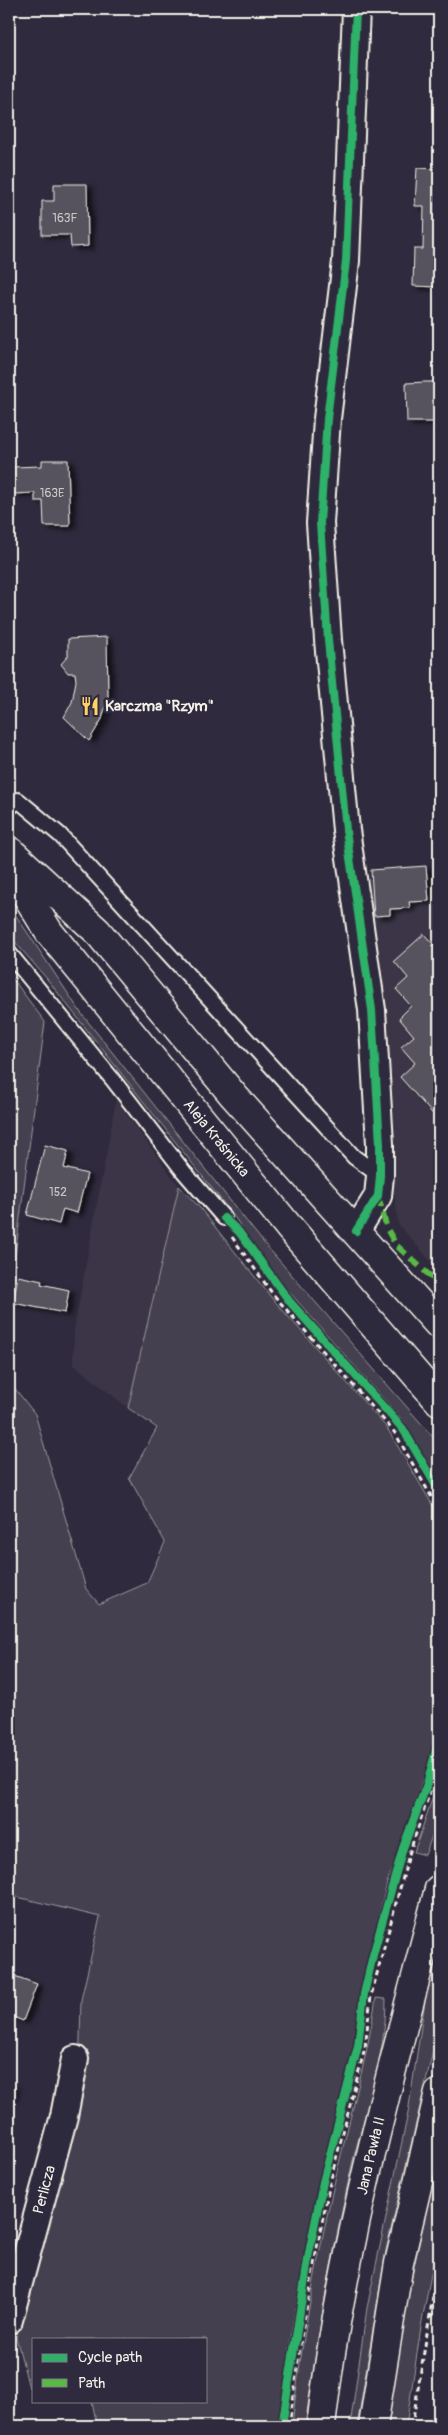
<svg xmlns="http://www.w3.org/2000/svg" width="448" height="2435" font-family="Pangolin,sans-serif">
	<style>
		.built { fill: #3b3647 }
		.green { fill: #454050; stroke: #9c989c }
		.building { fill: #56525f; stroke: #f4f1e8; filter: url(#shadow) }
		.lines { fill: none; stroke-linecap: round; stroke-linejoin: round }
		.lane-casing { stroke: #f4f1e8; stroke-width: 18 }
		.street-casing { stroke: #f4f1e8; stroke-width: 30 }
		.primary-casing { stroke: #f4f1e8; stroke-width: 31 }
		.path { stroke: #f4f1e8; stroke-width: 3; stroke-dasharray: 5 4; stroke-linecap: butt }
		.lane { stroke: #2f2a3d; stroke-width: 14 }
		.street { stroke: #2f2a3d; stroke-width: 26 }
		.primary { stroke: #2f2a3d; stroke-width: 28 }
		.quiet { stroke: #58b947; stroke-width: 6; stroke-dasharray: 12 6; stroke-linecap: butt }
		.cycleway-casing { stroke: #2f2a3d; stroke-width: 11 }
		.cycleway { stroke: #2db169; stroke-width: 8 }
		.labels { text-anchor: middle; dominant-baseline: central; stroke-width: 5; stroke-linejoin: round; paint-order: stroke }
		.number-label { font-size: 12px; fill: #ccc9c6 }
		.poi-label { font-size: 15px; font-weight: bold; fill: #f4f1e8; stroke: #2f2a3d; text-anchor: start }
		.street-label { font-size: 15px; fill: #f4f1e8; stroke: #2f2a3d }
	</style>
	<defs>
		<filter id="shadow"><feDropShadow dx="5.5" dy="3" stdDeviation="2.5" flood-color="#0009"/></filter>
	</defs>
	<rect width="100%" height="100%" fill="#2f2a3d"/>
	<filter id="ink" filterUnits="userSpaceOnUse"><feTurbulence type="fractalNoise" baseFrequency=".02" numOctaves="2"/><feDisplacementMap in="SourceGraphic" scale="10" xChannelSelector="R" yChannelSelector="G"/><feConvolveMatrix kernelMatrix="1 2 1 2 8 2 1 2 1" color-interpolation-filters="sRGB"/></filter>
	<g filter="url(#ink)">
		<g class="built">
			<polygon points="439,875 439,1271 398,1224 377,1042 363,877"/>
			<polygon points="116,1100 179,1186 128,1408 73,1364 74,1330"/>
			<polygon points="439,2359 439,2426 430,2426 433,2391"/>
		</g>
		<g class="green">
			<polygon points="9,905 81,1013 263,1242 439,1444 439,1481 404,1422 276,1277 233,1215 47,979 9,935"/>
			<polygon points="9,974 45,1022 9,1304"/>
			<polygon points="179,1186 200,1208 271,1297 387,1428 439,1516 439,1724 430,1759 387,1883 364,1976 354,2045 307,2240 291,2333 279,2426 97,2426 92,2401 206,2401 206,2339 34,2339 34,2387 29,2388 16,2337 78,2115 81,2000 100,1917 9,1895 9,1381 35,1414 86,1589 99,1604 147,1583 165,1542 129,1478 157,1428 128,1408"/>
			<polygon points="439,1779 439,1818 425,1855 414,1852"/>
			<polygon points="439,1946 439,2017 434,2047 386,2250 357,2426 350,2426 367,2308 408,2113 426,1994"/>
			<path d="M376,1998L386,1999C386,2058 364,2112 351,2169C332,2254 317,2340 305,2426H292C300,2351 314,2275 330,2202C345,2133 366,2067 376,1998Z"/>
			<polygon points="439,2153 439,2232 421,2327 406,2426 388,2426 407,2299"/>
		</g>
		<g class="building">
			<polygon points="417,168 439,169 439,287 413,286 414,249 423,249 424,206 415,206"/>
			<polygon points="54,184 87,184 88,246 71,247 70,235 42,235 42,201 54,201"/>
			<polygon points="426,382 439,382 439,422 407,422 406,383"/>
			<polygon points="42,460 68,460 70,526 44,526 43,501 35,501 35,493 14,494 13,467 42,466"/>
			<polygon points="107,637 108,697 102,719 89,741 64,717 72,702 76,681 75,673 68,673 61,664 68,656 68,639"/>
			<polygon points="426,866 429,901 409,902 410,908 390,909 390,915 374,916 371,870"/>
			<polygon points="424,934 439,951 439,1121 400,1077 415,1063 401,1047 414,1036 399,1018 411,1006 396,989 408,978 394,961"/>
			<polygon points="45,1145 68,1151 64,1168 87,1174 77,1213 63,1209 59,1224 27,1215"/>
			<polygon points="18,1276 42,1281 41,1284 69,1290 65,1313 13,1303"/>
			<polygon points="9,1974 37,1984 23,2021 9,2015"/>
			<polygon points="9,2085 14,2087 9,2101"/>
		</g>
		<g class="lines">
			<g class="lane-casing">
				<g id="lane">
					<polyline points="9,808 18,800 60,835 354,1157 380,1176"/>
					<polyline points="9,953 113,1080 184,1172 224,1218"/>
				</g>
			</g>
			<g class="street-casing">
				<g id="street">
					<polyline points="356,1231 378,1196 380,1176 380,1144 372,1010 346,830 328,640 320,523 327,419 346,261 356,9"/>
					<path id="s1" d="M9,2320L64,2116L75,2059"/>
				</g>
			</g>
			<g class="primary-casing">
				<g id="primary">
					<polyline points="11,852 97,931 234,1096 439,1325"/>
					<path id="s2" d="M9,867L49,932L288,1226L439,1401"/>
					<path id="s3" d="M321,2426C342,2243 393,2067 439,1889"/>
					<polyline points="373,2426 399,2263 439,2093"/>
				</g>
			</g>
			<g class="path">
				<polyline points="232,1237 272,1293 395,1433 439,1510"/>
				<polyline points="429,2315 439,2317"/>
				<polyline points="289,2426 301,2338 316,2252 330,2182 365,2047 371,1996 410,1851 439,1765"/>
				<polyline points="412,2426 439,2259"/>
			</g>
			<use href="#lane" class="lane"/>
			<use href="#street" class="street"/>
			<use href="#primary" class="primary"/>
			<polyline class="quiet" points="378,1196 387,1229 396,1245 439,1284"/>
			<g class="cycleway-casing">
				<g id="cycleway">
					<polyline points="224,1218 239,1232 290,1302 403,1429 439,1491"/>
					<polyline points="356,1231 378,1196 380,1176 380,1144 372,1010 346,830 328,640 320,523 327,419 346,261 356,9"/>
					<polyline points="282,2426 309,2253 323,2182 358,2046 364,1994 373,1955 403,1848 427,1784 439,1739"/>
				</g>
			</g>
			<use href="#cycleway" class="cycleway"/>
		</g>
	</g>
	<defs>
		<g id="restaurant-bare" transform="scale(1.5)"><path d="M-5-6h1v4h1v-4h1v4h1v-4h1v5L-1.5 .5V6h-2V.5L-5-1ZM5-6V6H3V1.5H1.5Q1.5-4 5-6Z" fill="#ffd166" stroke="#2f2a3d" stroke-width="2.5" paint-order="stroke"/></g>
	</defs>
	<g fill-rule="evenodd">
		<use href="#restaurant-bare" x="90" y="706"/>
	</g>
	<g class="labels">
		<g class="number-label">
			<text x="65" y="218">163F</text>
			<text x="52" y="493">163E</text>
			<text x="58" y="1192">152</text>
		</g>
		<g class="poi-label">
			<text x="105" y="706">Karczma "Rzym"</text>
		</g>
		<g class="street-label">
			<text stroke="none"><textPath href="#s2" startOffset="342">Aleja Kraśnicka</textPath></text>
			<text stroke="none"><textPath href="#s3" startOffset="275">Jana Pawła II</textPath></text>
			<text stroke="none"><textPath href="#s1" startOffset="135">Perlicza</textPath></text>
		</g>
	</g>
	<rect width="448" height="2435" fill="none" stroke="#2f2a3d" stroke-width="30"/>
	<rect x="15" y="15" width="418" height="2405" fill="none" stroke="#f4f1e8" stroke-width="2" filter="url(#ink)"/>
	<rect x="32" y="2338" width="175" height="65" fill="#2f2a3d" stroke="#7e7a81"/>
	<rect x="42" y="2354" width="25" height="8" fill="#2db169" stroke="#7e7a81"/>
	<text x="78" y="2362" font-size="15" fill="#f4f1e8">Cycle path</text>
	<rect x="42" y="2379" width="25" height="8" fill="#58b947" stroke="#7e7a81"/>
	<text x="78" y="2388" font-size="15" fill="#f4f1e8">Path</text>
</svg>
